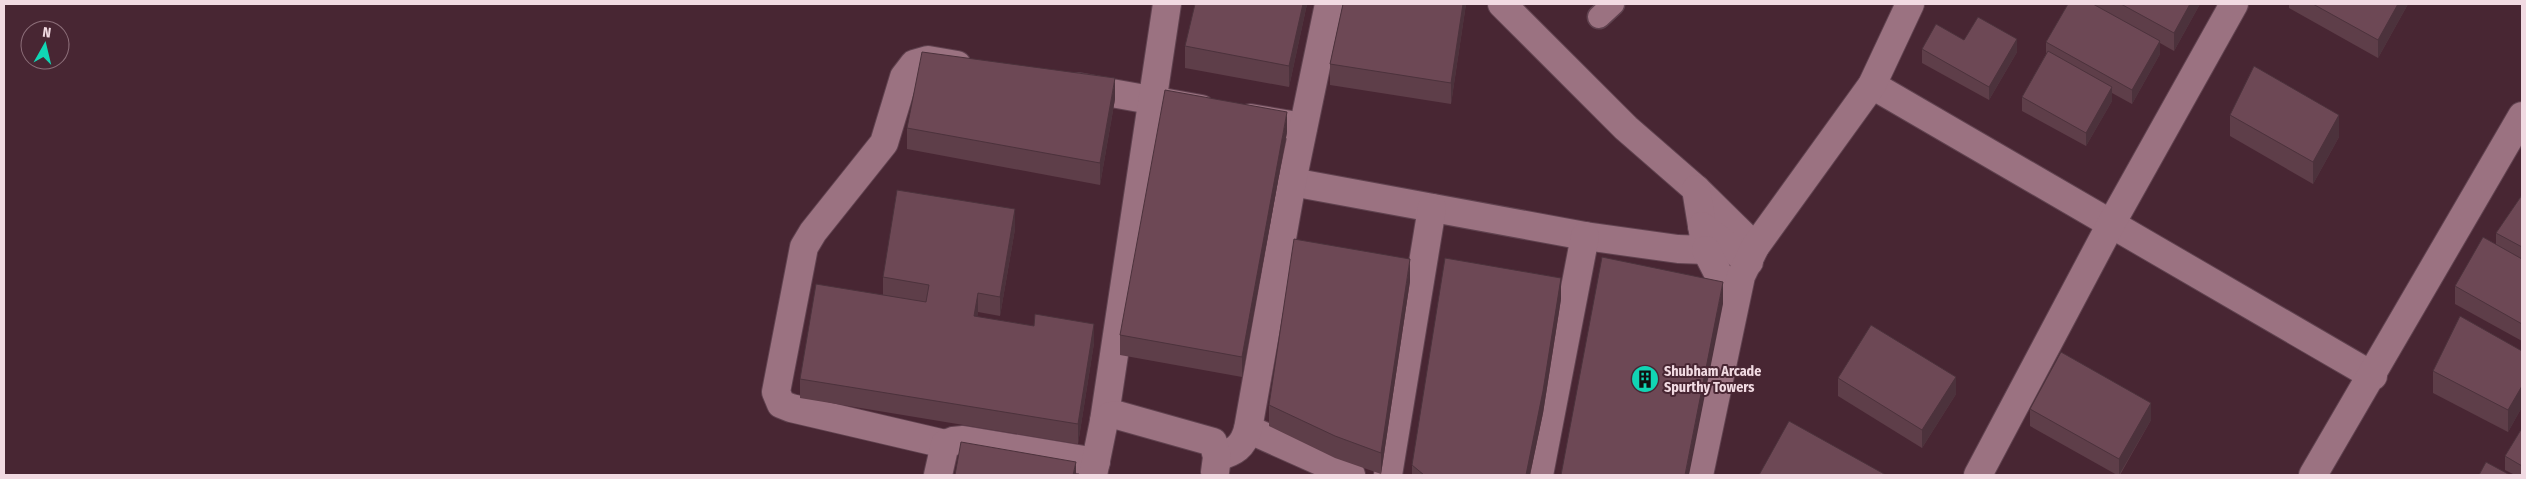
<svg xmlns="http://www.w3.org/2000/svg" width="2526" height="479" font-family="'Fira Sans Condensed',sans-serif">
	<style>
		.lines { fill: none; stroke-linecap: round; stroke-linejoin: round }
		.service-casing { stroke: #60424f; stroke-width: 25 }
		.minor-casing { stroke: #60424f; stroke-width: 30 }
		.service { stroke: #9b7281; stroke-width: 22 }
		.minor { stroke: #9b7281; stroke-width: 28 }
		.wall { fill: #5e3e49 }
		.shaded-wall { fill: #4c323c }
		.building { fill: #6d4855; stroke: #4c323c }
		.labels { text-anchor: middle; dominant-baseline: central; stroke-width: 4; stroke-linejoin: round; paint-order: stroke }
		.poi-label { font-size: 14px; font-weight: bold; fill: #f1dae2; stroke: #482633; text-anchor: start }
	</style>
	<rect width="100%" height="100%" fill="#482633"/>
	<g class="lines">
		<g class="service-casing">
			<polyline id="service" points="1599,17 1613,4"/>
		</g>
		<g class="minor-casing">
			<g id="minor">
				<polyline points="1502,4 1626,128 1696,189 1755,247"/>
				<polyline points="1872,85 2373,376"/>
				<polyline points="1078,87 1201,109"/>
				<polyline points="1250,118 1303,127"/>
				<polyline points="1292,182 1585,236 1678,249 1706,250 1696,189"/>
				<polyline points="1702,226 1749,262"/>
				<polyline points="1706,250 1729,295 1732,314"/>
				<polyline points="1104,421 1167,4"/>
				<polyline points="1248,429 1351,475"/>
				<polyline points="945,444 791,408 781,404 776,392 804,247 813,232 884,143 904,77 914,64 928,60 957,65"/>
				<path d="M1217,457C1235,452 1243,447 1248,429L1292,182L1329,4"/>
				<polyline points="938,475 945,444 953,441 963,440 1096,462"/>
				<polyline points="1093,475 1104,421 1110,416 1117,415 1213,442 1217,457 1215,472"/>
				<polyline points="1388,475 1432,208"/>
				<polyline points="1539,475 1585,236"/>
				<polyline points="1699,475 1741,276 1755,247 1872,85 1910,4"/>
				<polyline points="1978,475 2111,224 2234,4"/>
				<polyline points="2313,475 2522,116"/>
			</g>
		</g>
		<use href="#service" class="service"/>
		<use href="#minor" class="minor"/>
	</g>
	<g class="wall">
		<polygon points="1307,4 1289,87 1185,68 1185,46"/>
		<polygon points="1343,4 1466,4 1451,104 1330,85 1330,64"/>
		<polygon points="2068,4 2200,4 2174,51 2160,43 2160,54 2132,104 2112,93 2112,101 2086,146 2022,111 2022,97 2046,54 2046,42"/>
		<polygon points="2289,4 2408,4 2378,58 2289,8"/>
		<polygon points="1964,40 2017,52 1989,100 1922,63 1922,49"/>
		<polygon points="1115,99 1100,185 907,149 907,128"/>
		<polygon points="2230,115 2339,137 2313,184 2230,136"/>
		<polygon points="1287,132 1242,377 1120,355 1120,335"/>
		<polygon points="2522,195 2522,341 2455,304 2455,286 2496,244 2496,233"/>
		<polygon points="1015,229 1000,316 978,312 977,317 1094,343 1078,444 800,398 800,379 883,295 883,277"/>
		<polygon points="1410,281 1381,474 1335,458 1269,426 1269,405"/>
		<polygon points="1561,299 1543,413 1530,475 1412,475 1412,465"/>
		<polygon points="2522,351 2522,407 2508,432 2433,393 2433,371"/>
		<polygon points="1838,378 1956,394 1922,448 1838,396"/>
		<polygon points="2030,409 2151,420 2120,475 2117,475 2030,426"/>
		<polygon points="2522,428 2522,475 2515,475 2505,470 2505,456"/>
	</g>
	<g class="shaded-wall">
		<polygon points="1303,4 1307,4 1289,87 1289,66"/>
		<polygon points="1463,4 1466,4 1451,104 1451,83"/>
		<polygon points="2190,4 2200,4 2174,51 2174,33"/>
		<polygon points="2398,4 2408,4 2378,58 2378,40"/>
		<polygon points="2017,39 2017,52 1989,100 1989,87"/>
		<polygon points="2160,41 2160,54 2132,104 2132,90"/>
		<polygon points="1115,78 1115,99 1100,185 1100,163"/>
		<polygon points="2112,87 2112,101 2086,146 2086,133"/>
		<polygon points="1287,112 1287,132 1242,377 1242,357"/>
		<polygon points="2339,115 2339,137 2313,184 2313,162"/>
		<polygon points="1015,209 1015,229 1000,316 1000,297"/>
		<polygon points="1410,259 1410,281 1381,474 1381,453"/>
		<polygon points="1561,278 1561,299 1543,413 1530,475 1526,475"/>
		<polygon points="1723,282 1723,304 1689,475 1685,475"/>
		<polygon points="978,293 978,312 974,336 974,316"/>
		<polygon points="1094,324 1094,343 1078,444 1078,424"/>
		<polygon points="1956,377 1956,394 1922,448 1922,430"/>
		<polygon points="2522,386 2522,407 2508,432 2508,410"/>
		<polygon points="2151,403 2151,420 2119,475 2119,459"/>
		<polygon points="1076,462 1076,475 1073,475"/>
	</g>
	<g class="building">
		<polygon points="1195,4 1303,4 1289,66 1185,46"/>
		<polygon points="1343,4 1463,4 1451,83 1330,64"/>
		<polygon points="2068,4 2093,4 2160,41 2132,90 2046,42"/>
		<polygon points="2121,4 2190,4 2174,33"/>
		<polygon points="2313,4 2398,4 2378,40"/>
		<polygon points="1978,17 2017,39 1989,87 1922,49 1936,24 1964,40"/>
		<polygon points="2048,51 2112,87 2086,133 2022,97"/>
		<polygon points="922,52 1115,78 1100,163 907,128"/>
		<polygon points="2254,66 2339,115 2313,162 2230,115"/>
		<polygon points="1165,90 1287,112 1242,357 1120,335"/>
		<polygon points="897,190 1015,209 1000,297 978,293 974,316 1034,326 1035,314 1094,324 1078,424 800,379 816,284 926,302 929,285 883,277"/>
		<polygon points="2522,195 2522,247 2496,233"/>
		<polygon points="2483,237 2522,259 2522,324 2455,286"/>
		<polygon points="1294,239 1410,259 1381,453 1335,436 1269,405"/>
		<polygon points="1602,257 1723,282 1685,475 1561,475"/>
		<polygon points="1445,258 1561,278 1543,391 1526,475 1424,475 1412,465"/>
		<polygon points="2460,316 2522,351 2522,386 2508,410 2433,371"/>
		<polygon points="1871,325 1956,377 1922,430 1838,378"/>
		<polygon points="2061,352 2151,403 2119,459 2030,409"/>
		<polygon points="1789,421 1886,475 1759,475"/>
		<polygon points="2522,428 2522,466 2505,456"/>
		<polygon points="961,442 1076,462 1073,475 955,475"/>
		<polygon points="2486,462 2510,475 2479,475"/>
	</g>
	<defs>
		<g id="building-disc" transform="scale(1.4375)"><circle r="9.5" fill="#11d5b4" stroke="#482633"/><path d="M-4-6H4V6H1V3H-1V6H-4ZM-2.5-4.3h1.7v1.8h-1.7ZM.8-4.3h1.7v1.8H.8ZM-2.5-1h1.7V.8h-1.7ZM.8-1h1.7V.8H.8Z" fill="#111"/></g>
	</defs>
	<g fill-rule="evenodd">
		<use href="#building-disc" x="1645" y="379"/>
	</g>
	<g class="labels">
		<g class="poi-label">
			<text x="1664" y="371">Shubham Arcade<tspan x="1664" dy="16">Spurthy Towers</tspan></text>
		</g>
	</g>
	<rect width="2526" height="479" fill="none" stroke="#f1dae2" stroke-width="10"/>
	<g transform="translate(45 45) rotate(8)"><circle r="24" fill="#482633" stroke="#8c6e79"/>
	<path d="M0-4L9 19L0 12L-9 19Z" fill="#11d5b4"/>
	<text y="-8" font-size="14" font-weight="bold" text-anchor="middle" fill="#f1dae2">N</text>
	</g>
</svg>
